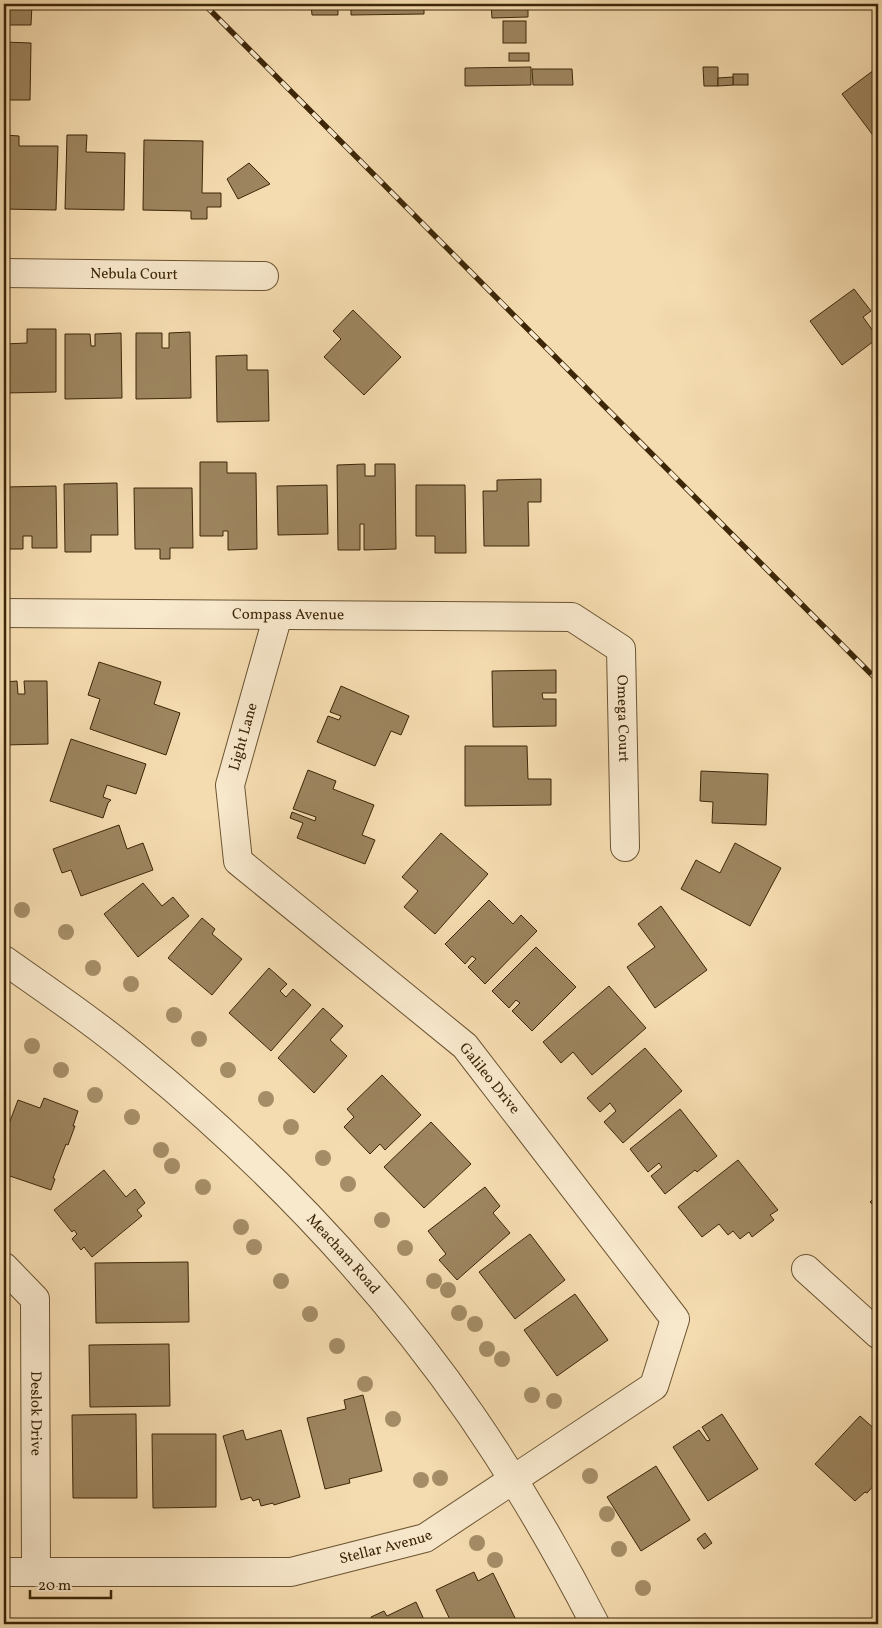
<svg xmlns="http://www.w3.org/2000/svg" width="882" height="1628" font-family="Vollkorn,serif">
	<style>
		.building { fill: #9d855f; stroke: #3d2708 }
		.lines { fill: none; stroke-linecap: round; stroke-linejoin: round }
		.minor-casing { stroke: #6b5432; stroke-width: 30 }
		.minor { stroke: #f8e8cc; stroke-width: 28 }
		.rail-casing { stroke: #3d2708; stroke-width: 5.5 }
		.rail { stroke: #f8e8cc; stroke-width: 4; stroke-dasharray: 11; stroke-linecap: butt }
		.tree { fill: #a58d67 }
		.labels { text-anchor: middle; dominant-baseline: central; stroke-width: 5; stroke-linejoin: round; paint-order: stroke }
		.street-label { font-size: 15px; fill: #3d2708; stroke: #f8e8cc }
	</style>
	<rect width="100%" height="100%" fill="#f5dcb0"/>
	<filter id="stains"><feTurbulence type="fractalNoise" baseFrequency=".004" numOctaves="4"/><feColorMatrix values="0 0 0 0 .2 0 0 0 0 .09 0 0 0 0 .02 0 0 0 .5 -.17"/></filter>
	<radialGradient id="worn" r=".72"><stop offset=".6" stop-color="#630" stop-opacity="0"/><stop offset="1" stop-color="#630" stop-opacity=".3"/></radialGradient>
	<g class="building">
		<polygon points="4,4 32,4 31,25 4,25"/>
		<polygon points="311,4 338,4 338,15 312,15"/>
		<polygon points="351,4 424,4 424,14 351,15"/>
		<polygon points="491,4 528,4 528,17 492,18"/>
		<rect x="681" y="4" width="23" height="1"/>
		<rect x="503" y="21" width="23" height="22"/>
		<polygon points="4,42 31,43 30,100 4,100"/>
		<rect x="509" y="53" width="20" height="8"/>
		<polygon points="531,67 531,85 465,86 465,68"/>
		<polygon points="703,67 718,67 718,86 704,86"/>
		<polygon points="878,67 878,142 842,94"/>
		<polygon points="532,69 572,69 573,85 533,85"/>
		<rect x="733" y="74" width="15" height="11"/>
		<polygon points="733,77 733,85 718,86 718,78"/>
		<polygon points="4,135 19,136 19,146 58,146 56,210 4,209"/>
		<polygon points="67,135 87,135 86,152 125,153 124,210 65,209"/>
		<polygon points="144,140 203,141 202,193 221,193 221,207 207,207 207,219 191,219 191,211 143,210"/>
		<polygon points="249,163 270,184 238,199 227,179"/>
		<polygon points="854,289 871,311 863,317 878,338 842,365 810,321"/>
		<polygon points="353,310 401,357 364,395 324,357 341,339 333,331"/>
		<polygon points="27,329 56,329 56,392 4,393 4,344 27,343"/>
		<polygon points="190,332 191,398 136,399 136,333 162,333 162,348 169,348 169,333"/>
		<polygon points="121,333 122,398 65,399 65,334 90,334 91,346 95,346 95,334"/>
		<polygon points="247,355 247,370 268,370 269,421 217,422 216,356"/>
		<polygon points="200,462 227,462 227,473 256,473 257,549 228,550 228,531 223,531 223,536 200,536"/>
		<polygon points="365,464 365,476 375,476 375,464 395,464 396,549 364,550 364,524 360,524 360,550 338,550 337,465"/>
		<polygon points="541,479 541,502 528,502 529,546 484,546 483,491 497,491 497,480"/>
		<polygon points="117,483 118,535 91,535 91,552 65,552 64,484"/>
		<polygon points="327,485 328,534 278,535 277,486"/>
		<polygon points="416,485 465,485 466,553 435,553 435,536 416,536"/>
		<polygon points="56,486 57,548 32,548 32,536 23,536 23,549 4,549 4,487"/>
		<polygon points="134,488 192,488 193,548 170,548 170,559 160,559 160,549 135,549"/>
		<polygon points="99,662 161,682 154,704 180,713 166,755 90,729 100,699 88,695"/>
		<polygon points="556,670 556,693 542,693 543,699 556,699 556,726 493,727 492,671"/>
		<polygon points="17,681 18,694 25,694 24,681 47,681 48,744 4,745 4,682"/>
		<polygon points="341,686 409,716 401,735 391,731 375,766 317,742 328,716 339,720 341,716 330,712"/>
		<polygon points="71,739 146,764 136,794 107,785 103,797 111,800 108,803 103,818 50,801"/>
		<polygon points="465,746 527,746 528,779 551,779 551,805 465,806"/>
		<polygon points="308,770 336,781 333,789 374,805 362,835 375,840 365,864 297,838 303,823 290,818 292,812 315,821 316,817 293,809"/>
		<polygon points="701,771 768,774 766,825 712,823 713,802 700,801"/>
		<polygon points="119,825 127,849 143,843 153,870 81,896 71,870 62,873 53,849"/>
		<polygon points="441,833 488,874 435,934 404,907 418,891 402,877"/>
		<polygon points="735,843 781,868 750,926 681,889 696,860 720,873"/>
		<polygon points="143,883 162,906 173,897 189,916 138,957 104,914"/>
		<polygon points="489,900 513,924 521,915 537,931 485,984 468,967 476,959 472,956 465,964 445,944"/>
		<polygon points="661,906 707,970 655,1008 627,967 655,947 638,924"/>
		<polygon points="202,918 215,929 212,934 242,959 212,995 168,958"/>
		<polygon points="536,947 576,987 532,1031 512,1011 520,1003 516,1000 509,1008 492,991"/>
		<polygon points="269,968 287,984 280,991 286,997 293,989 311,1005 271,1051 229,1013"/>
		<polygon points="609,986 646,1028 592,1075 573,1052 561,1063 543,1042"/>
		<polygon points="323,1008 343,1026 330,1040 347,1056 314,1093 278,1058"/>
		<polygon points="645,1048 682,1091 623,1143 604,1122 616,1111 610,1103 600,1112 587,1098"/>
		<polygon points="382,1075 421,1115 385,1150 380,1144 370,1154 344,1127 354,1117 347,1109"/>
		<polygon points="44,1098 78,1111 73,1126 75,1126 68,1145 66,1144 53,1178 55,1179 51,1190 4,1174 4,1137 18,1100 40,1108"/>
		<polygon points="680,1109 717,1156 697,1172 695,1170 665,1194 651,1176 662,1167 659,1163 648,1172 630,1149"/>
		<polygon points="431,1122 471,1164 424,1208 384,1167"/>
		<polygon points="738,1160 778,1210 770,1215 774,1220 752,1237 749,1232 740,1239 733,1231 728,1235 719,1224 702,1237 678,1207"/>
		<polygon points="878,1161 878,1174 872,1168"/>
		<polygon points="104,1170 126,1197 135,1189 145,1203 137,1210 142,1216 92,1257 84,1247 81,1250 72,1239 77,1234 74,1230 72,1232 54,1210"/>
		<polygon points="485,1187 500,1206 493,1213 510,1233 457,1280 439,1260 446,1254 428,1231"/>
		<polygon points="878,1194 878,1210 870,1202"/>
		<polygon points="530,1234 565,1280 515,1319 479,1272"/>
		<polygon points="188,1262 189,1322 96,1323 95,1263"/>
		<polygon points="575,1294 608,1340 557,1376 524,1330"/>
		<polygon points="169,1344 170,1406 90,1407 89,1345"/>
		<polygon points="363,1395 382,1471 349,1479 350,1483 325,1489 307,1418 346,1409 344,1400"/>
		<polygon points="136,1414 137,1498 73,1498 72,1415"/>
		<polygon points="722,1414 758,1469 708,1501 673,1447 699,1430 707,1441 710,1440 702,1427"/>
		<polygon points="860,1416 878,1432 878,1481 867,1493 865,1492 855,1501 815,1464"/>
		<polygon points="243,1430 246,1440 281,1430 300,1497 274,1505 273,1503 261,1506 259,1499 253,1501 251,1497 241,1500 223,1436"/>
		<polygon points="152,1434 216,1434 216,1507 153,1508"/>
		<polygon points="656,1466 690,1520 641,1551 607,1497"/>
		<polygon points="705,1533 712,1543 704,1549 697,1539"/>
		<polygon points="474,1572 478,1581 493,1573 518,1624 452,1624 436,1590"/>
		<polygon points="416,1602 426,1624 361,1624 372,1619 371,1617 384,1611 387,1616"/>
	</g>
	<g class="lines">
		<g class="minor-casing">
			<g id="minor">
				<path id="s1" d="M4,273L264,276"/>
				<path id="s2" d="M4,613L572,617L621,649L625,847"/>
				<path id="s3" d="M4,960C51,993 98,1025 142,1062C266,1164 379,1282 471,1415C517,1482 558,1552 595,1624"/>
				<path id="s4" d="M4,1267L35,1299L36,1572"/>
				<polyline points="806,1269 878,1334"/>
				<path id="s5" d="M4,1572H291L425,1538L654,1386L675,1319L465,1046L238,861L230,785L278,615"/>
			</g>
		</g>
		<use href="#minor" class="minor"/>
		<g class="rail-casing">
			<polyline id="rail" points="204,4 878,681"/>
		</g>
		<use href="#rail" class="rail"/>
	</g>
	<g class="tree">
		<circle cx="22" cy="910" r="8"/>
		<circle cx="66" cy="932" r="8"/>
		<circle cx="93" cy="968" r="8"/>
		<circle cx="131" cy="984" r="8"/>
		<circle cx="174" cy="1015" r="8"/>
		<circle cx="199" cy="1039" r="8"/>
		<circle cx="32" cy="1046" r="8"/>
		<circle cx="61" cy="1070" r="8"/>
		<circle cx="228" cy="1070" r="8"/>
		<circle cx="95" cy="1095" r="8"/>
		<circle cx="266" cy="1099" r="8"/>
		<circle cx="132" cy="1117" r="8"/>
		<circle cx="291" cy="1127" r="8"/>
		<circle cx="161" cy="1150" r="8"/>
		<circle cx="323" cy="1158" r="8"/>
		<circle cx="172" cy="1166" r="8"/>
		<circle cx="348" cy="1184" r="8"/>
		<circle cx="203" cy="1187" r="8"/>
		<circle cx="382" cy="1220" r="8"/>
		<circle cx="241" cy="1227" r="8"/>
		<circle cx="254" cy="1247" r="8"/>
		<circle cx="405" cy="1248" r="8"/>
		<circle cx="281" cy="1281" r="8"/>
		<circle cx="434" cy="1281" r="8"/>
		<circle cx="448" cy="1290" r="8"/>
		<circle cx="459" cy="1313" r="8"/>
		<circle cx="310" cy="1314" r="8"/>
		<circle cx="475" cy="1324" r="8"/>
		<circle cx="337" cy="1346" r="8"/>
		<circle cx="487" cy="1349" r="8"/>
		<circle cx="502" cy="1359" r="8"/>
		<circle cx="365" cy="1384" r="8"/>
		<circle cx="532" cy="1395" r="8"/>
		<circle cx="554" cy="1401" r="8"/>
		<circle cx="393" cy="1419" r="8"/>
		<circle cx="590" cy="1476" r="8"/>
		<circle cx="440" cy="1478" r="8"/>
		<circle cx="421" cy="1480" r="8"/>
		<circle cx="607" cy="1514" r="8"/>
		<circle cx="477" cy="1543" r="8"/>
		<circle cx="619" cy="1549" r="8"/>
		<circle cx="495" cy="1560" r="8"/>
		<circle cx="643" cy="1588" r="8"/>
	</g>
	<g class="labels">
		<g class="street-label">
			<text stroke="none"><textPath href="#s1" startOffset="130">Nebula Court</textPath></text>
			<text stroke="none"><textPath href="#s2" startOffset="284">Compass Avenue</textPath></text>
			<text stroke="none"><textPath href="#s2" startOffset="696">Omega Court</textPath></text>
			<text stroke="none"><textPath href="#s5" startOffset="1534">Light Lane</textPath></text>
			<text transform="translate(489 1079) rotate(51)">Galileo Drive</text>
			<text stroke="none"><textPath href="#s3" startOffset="450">Meacham Road</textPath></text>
			<text stroke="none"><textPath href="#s4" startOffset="159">Deslok Drive</textPath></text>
			<text stroke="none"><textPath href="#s5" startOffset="385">Stellar Avenue</textPath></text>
		</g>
	</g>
	<rect width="882" height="1628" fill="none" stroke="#f5dcb0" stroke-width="20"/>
	<rect x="5" y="5" width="872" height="1618" fill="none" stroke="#3d2708" stroke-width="2.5"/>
	<rect x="10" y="10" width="862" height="1608" fill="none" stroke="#3d2708"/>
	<path d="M30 1590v8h81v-8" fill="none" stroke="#3d2708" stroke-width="2.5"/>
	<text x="38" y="1590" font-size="15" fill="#3d2708" stroke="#f8e8cc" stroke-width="4" paint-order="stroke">20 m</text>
	<rect width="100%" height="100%" filter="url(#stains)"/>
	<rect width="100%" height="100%" fill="url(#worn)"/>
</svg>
